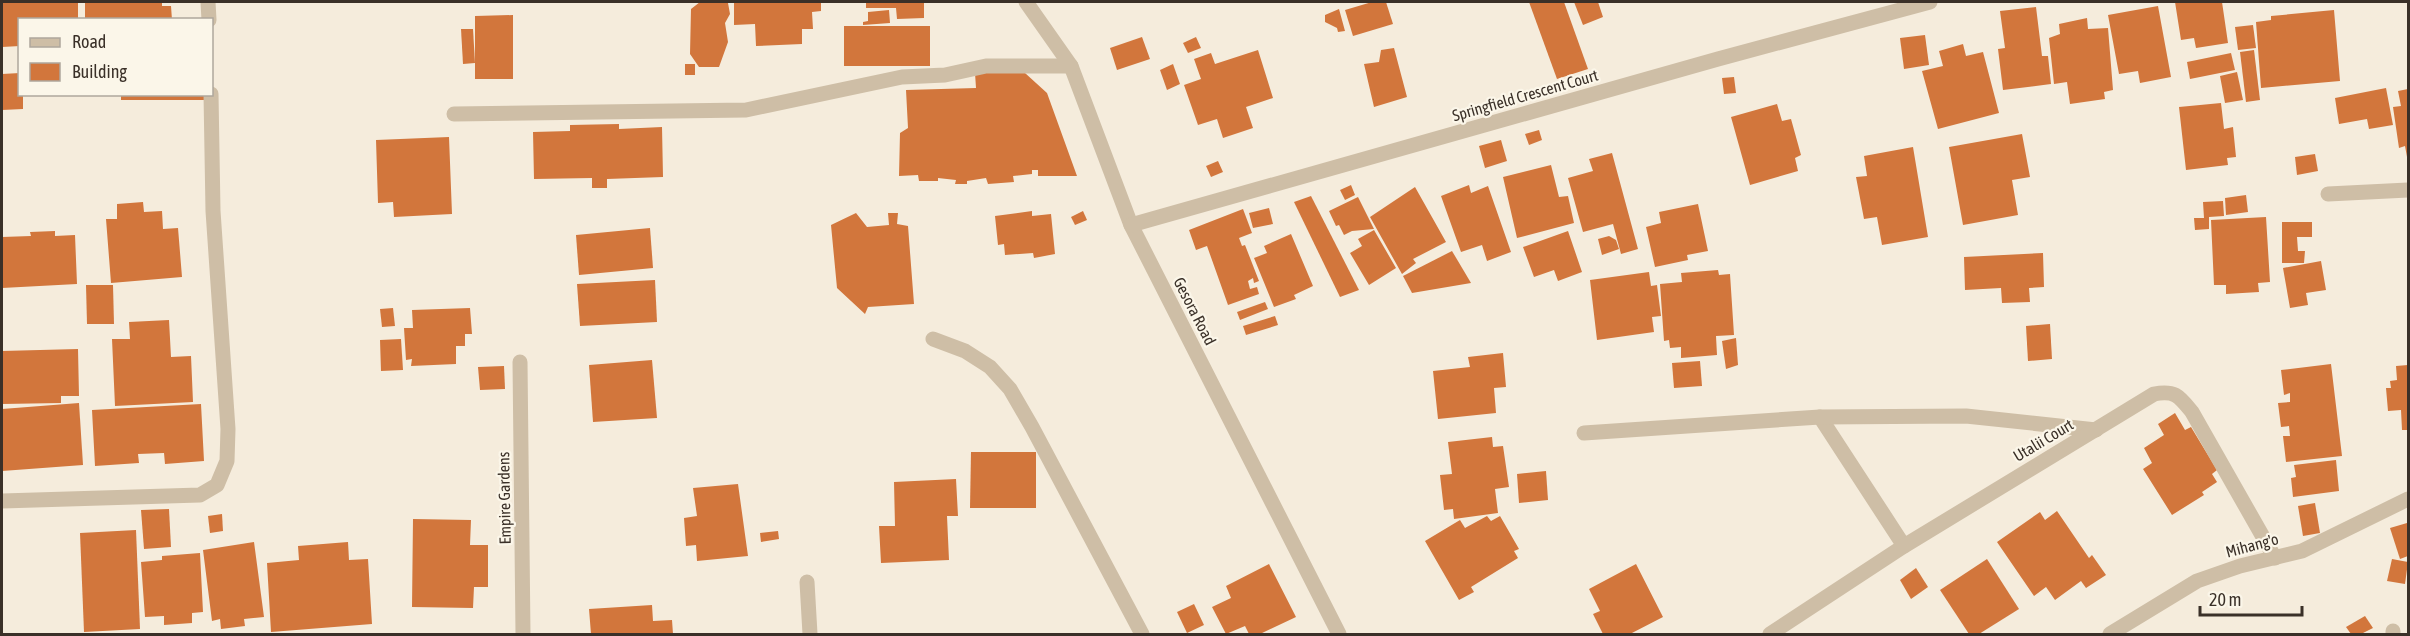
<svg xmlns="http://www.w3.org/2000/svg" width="2410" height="636" font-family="'Asap Condensed',sans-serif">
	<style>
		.building { fill: #d2763c }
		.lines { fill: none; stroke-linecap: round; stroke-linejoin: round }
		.minor { stroke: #cebea6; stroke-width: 15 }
		.labels { text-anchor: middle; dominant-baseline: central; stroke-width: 4.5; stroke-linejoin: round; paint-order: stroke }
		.street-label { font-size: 16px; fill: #3a3028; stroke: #fbf6e9 }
	</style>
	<rect width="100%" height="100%" fill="#f5ecdc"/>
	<g class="building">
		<polygon points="2,2 78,2 78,20 20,20 20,46 2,47"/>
		<polygon points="85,2 162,2 162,6 171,6 172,20 85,20"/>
		<polygon points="700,2 728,3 730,14 725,23 728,42 719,67 699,67 690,54 691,9"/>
		<polygon points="734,2 821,2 821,11 812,12 813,29 802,29 802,44 756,46 755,24 734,25"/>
		<polygon points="866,2 924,2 924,18 897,19 896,8 866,8"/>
		<polygon points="1372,2 1386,2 1393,24 1353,36 1345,10"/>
		<polygon points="1529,2 1564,2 1588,69 1557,79"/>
		<polygon points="1574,2 1598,2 1603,17 1583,25"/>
		<polygon points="2175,2 2222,2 2228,43 2196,48 2194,38 2181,40"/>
		<polygon points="2158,6 2171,77 2140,83 2138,71 2119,74 2108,15"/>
		<polygon points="2036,7 2042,56 2048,56 2051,84 2003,90 1998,49 2005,48 2000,11"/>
		<polygon points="1339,9 1345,31 1338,32 1337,28 1325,22 1325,15"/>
		<polygon points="889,10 890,23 863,25 863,22 868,21 868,12"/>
		<polygon points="2334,10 2340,81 2261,88 2256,22 2271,20 2271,16"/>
		<polygon points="513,15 513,79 475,79 475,16"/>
		<polygon points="2087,18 2088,29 2108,28 2113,90 2104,92 2105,99 2070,104 2067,82 2054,84 2049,38 2060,34 2059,24"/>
		<polygon points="2253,25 2256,48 2238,50 2235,27"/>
		<rect x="844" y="26" width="86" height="40"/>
		<polygon points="461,29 473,29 475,63 463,64"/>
		<polygon points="1925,35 1929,65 1904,69 1900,38"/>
		<polygon points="1142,37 1150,59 1117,70 1110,48"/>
		<polygon points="1196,37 1201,48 1188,53 1183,43"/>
		<polygon points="1963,44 1966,56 1983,52 1999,113 1938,129 1922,71 1943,66 1939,51"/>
		<polygon points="1394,48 1407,97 1374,107 1364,64 1379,62 1381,50"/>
		<polygon points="1258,50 1273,98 1246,107 1253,128 1223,138 1217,119 1198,125 1184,85 1201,79 1194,59 1211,53 1215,64"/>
		<polygon points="2254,50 2260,100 2246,102 2240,52"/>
		<polygon points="2231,53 2235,70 2190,79 2187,62"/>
		<rect x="685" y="64" width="10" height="11"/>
		<polygon points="1173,64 1180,84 1167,90 1160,70"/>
		<polygon points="2237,72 2243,100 2225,103 2220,76"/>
		<polygon points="20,73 20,94 23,94 23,109 2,110 2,74"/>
		<polygon points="975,73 1025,73 1047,93 1077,176 1038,176 1038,170 1032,170 1032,174 1013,176 1014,182 988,184 986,178 967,181 967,184 955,184 956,180 938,178 938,181 919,181 918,175 899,176 900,133 908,128 906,90 976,88"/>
		<polygon points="1734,77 1736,93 1724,94 1722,78"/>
		<polygon points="2386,88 2393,125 2369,129 2367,119 2339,124 2335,98"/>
		<polygon points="2408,89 2408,156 2407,157 2405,146 2399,148 2393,107 2401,106 2398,91"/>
		<rect x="121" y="94" width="83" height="6"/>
		<polygon points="2221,103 2224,129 2233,127 2236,157 2227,158 2228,165 2186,170 2179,107"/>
		<polygon points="1777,104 1782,121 1791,119 1801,155 1795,158 1798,171 1750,185 1731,117"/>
		<polygon points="619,124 619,129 662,127 663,177 607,179 607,188 592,188 592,178 534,179 533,132 570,131 570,125"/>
		<polygon points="1539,130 1542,140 1529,145 1525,134"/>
		<polygon points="2022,134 2030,177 2012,180 2018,215 1963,225 1949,147"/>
		<polygon points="449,137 452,214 394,217 393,202 378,203 376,140"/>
		<polygon points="1501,140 1507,161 1485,168 1479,146"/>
		<polygon points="1913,147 1928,237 1882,245 1877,217 1864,219 1856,177 1867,176 1864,156"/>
		<polygon points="1612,153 1638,249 1621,254 1613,224 1583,232 1568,178 1593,171 1589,159"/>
		<polygon points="2315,154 2318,171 2297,175 2295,157"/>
		<polygon points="1218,161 1223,172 1211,177 1206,166"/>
		<polygon points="1551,165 1559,197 1568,196 1574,223 1517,238 1503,177"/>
		<polygon points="1351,185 1355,195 1345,200 1340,190"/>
		<polygon points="1469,185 1471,193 1488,186 1511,252 1487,261 1482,245 1461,252 1441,196"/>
		<polygon points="1415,187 1446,242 1413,259 1416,263 1402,274 1370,217"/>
		<polygon points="2246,195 2248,212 2226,215 2225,198"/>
		<polygon points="1311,196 1359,290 1340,297 1294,202"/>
		<polygon points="1358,197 1374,229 1352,231 1344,235 1339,225 1336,226 1329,211"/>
		<polygon points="2223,201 2224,216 2209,217 2209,229 2195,230 2194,218 2204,218 2203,202"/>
		<polygon points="143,202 144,212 162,211 163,229 178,228 182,277 111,283 106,219 117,219 117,204"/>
		<polygon points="1698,204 1708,251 1687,255 1688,260 1655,267 1646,227 1661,223 1659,212"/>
		<polygon points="1269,208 1273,224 1253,228 1249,213"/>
		<polygon points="1243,209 1252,233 1239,238 1242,246 1245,245 1259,281 1254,283 1253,278 1248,281 1250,289 1257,287 1259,294 1228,305 1207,246 1196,250 1189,230"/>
		<polygon points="1032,211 1032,216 1051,214 1055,254 1034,258 1033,253 1005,255 1004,244 998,245 995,216"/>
		<polygon points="1083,211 1087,220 1075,225 1071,217"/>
		<polygon points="856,213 867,227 889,225 888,213 898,213 897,224 908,226 914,304 868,307 865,314 837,288 831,225"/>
		<polygon points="2266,217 2270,282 2258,283 2259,292 2226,294 2226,285 2214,285 2211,220"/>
		<polygon points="2282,222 2312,222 2312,237 2297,237 2298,251 2305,251 2304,263 2282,263"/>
		<polygon points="650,228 653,268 579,275 576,235"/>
		<polygon points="1374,230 1396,268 1369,285 1350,253 1362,246 1358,239"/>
		<polygon points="55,231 55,236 75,235 77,284 2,288 2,237 31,236 30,232"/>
		<polygon points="1568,231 1582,272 1558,281 1554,270 1534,277 1523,247"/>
		<polygon points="1291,234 1313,286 1294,295 1296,299 1274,307 1254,258 1267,253 1264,246"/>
		<polygon points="1609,236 1616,240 1619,249 1602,255 1598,239"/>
		<polygon points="1452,251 1471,283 1412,293 1403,276"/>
		<polygon points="2043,253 2044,287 2029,288 2030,302 2002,303 2001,288 1965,290 1964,257"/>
		<polygon points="2321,261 2326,290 2306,293 2308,305 2290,308 2283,268"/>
		<polygon points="1718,270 1719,275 1730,274 1734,335 1716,336 1717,355 1681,358 1681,347 1670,348 1669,340 1664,341 1660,284 1682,282 1681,273"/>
		<polygon points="1649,272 1651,286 1657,285 1661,316 1652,317 1654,332 1597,340 1590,280"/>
		<polygon points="655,280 657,322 580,326 577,284"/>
		<polygon points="86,285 113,285 114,324 87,324"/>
		<polygon points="1265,302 1268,309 1240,320 1237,312"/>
		<polygon points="393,308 395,326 382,327 380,309"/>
		<polygon points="470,308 472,334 465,334 465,346 456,346 456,364 411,366 412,359 406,360 404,328 413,328 412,310"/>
		<polygon points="1275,316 1278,325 1246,335 1243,326"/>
		<polygon points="169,320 171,357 191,356 193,402 115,406 112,339 130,339 129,322"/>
		<polygon points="2050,324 2052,359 2028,361 2026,326"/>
		<polygon points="1736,338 1738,365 1726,369 1722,341"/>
		<polygon points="401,339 403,370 381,371 380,340"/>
		<polygon points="78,349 79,396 61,396 61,403 2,404 2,351"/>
		<polygon points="1503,353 1506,387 1494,388 1496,413 1438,419 1433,371 1470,367 1468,357"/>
		<polygon points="652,360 657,418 593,422 589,365"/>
		<polygon points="1700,361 1702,386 1674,388 1672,363"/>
		<polygon points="2331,364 2342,456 2286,462 2283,436 2290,436 2289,426 2281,427 2278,403 2290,402 2290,393 2284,395 2281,370"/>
		<polygon points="2408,365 2408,430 2402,430 2401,410 2388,411 2386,388 2391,388 2390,381 2397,380 2396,366"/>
		<polygon points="504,366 505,389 480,390 478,367"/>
		<polygon points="79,403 83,465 2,471 2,409"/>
		<polygon points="201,404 204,461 165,464 164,453 138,454 139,463 95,466 92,410"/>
		<polygon points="2175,413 2185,430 2191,427 2217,470 2212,474 2217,482 2202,492 2204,495 2172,515 2143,469 2152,463 2144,448 2164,435 2158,424"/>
		<polygon points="1492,437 1493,447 1503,446 1509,487 1495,489 1498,513 1454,519 1453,509 1444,510 1440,475 1452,474 1448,442"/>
		<polygon points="971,452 1036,452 1036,508 970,508"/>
		<polygon points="2336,460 2339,491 2293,497 2291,478 2296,477 2294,465"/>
		<polygon points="1546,471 1548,500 1519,503 1517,474"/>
		<polygon points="956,479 958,516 947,516 949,560 881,563 879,526 895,526 894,482"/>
		<polygon points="738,484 748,556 697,561 696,545 686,546 684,518 697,516 693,488"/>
		<polygon points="2315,503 2320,533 2303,536 2298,506"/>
		<polygon points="169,509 171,547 144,549 141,510"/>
		<polygon points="2057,511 2089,558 2092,555 2106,575 2086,588 2081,581 2055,600 2046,587 2034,596 1997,542 2040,512 2045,520"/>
		<polygon points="222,514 223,531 210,533 208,516"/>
		<polygon points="1487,516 1491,521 1500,516 1519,549 1514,551 1518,558 1471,587 1474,592 1459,600 1425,541 1460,520 1465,528"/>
		<polygon points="413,519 471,520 470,545 488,545 488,587 474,587 473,608 412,607"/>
		<polygon points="2407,523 2408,556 2400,559 2390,528"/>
		<polygon points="136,530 140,629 84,632 80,533"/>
		<polygon points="778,531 779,539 761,542 760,533"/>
		<polygon points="254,542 264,617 244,619 245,626 221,629 220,619 212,621 203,550"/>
		<polygon points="348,542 349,560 368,559 372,624 271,632 267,563 299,560 298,546"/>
		<polygon points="200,553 203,612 192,613 192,623 164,625 164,616 145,617 141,562 162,560 162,556"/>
		<polygon points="1987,559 2019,609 1979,634 1969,634 1940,590"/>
		<polygon points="2392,559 2408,562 2405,584 2387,581"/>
		<polygon points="1269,564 1296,617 1260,634 1249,634 1245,626 1226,634 1212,607 1231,598 1226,586"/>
		<polygon points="1636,564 1663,617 1630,634 1603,634 1593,614 1600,611 1589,589"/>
		<polygon points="1916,568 1928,587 1911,599 1900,580"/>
		<polygon points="1194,604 1204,625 1187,633 1177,612"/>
		<polygon points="652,605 653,621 672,620 673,634 591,634 589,609"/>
		<polygon points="2365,616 2373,628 2361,634 2351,634 2346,627"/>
	</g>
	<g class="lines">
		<g class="minor">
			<polyline points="208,2 209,20"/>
			<polyline points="1026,2 1071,66 1131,225 1339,634"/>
			<polyline points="454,114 746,110 902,77 945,75 986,66 1071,66"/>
			<polyline points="2328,194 2408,190"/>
			<polyline points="1131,225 1718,59 1930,2"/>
			<polyline points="933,339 965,351 990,367 1010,389 1032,427 1142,634"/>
			<polyline points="520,362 523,634"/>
			<polyline points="1820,417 1904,546"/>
			<polyline points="1584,433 1820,417 1966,416 2096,430"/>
			<polyline points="2,501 200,495 217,485 227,461 228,429 213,211 211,94"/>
			<polyline points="807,582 810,634"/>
			<polyline points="2393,631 2393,634"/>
			<path d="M1770,634L1904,546L2154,394C2175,390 2179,396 2192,412L2275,558"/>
			<polyline points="2110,634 2197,581 2240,566 2302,551 2408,499"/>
		</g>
	</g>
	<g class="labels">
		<g class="street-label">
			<text transform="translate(1525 95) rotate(-16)">Springfield Crescent Court</text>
			<text transform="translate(1195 311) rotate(63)">Gesora Road</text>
			<text transform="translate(2043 440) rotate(-31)">Utalii Court</text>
			<text transform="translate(504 498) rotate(-91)">Empire Gardens</text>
			<text transform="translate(2252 545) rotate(-15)">Mihang'o</text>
		</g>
	</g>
	<rect width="2410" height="636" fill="none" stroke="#3a3028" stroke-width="6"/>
	<rect x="18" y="18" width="195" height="78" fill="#fbf6e9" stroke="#aea79c" stroke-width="1.5"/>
	<rect x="30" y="38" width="30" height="9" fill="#cebea6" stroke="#aea79c" stroke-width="1.5"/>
	<text x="72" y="48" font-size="18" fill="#3a3028">Road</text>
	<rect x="30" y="63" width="30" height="18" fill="#d2763c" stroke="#aea79c" stroke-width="1.5"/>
	<text x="72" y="78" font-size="18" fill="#3a3028">Building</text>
	<path d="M2200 606v9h102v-9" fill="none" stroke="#3a3028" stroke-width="3"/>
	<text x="2209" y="606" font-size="18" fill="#3a3028" stroke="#fbf6e9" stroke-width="4.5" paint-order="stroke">20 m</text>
</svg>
